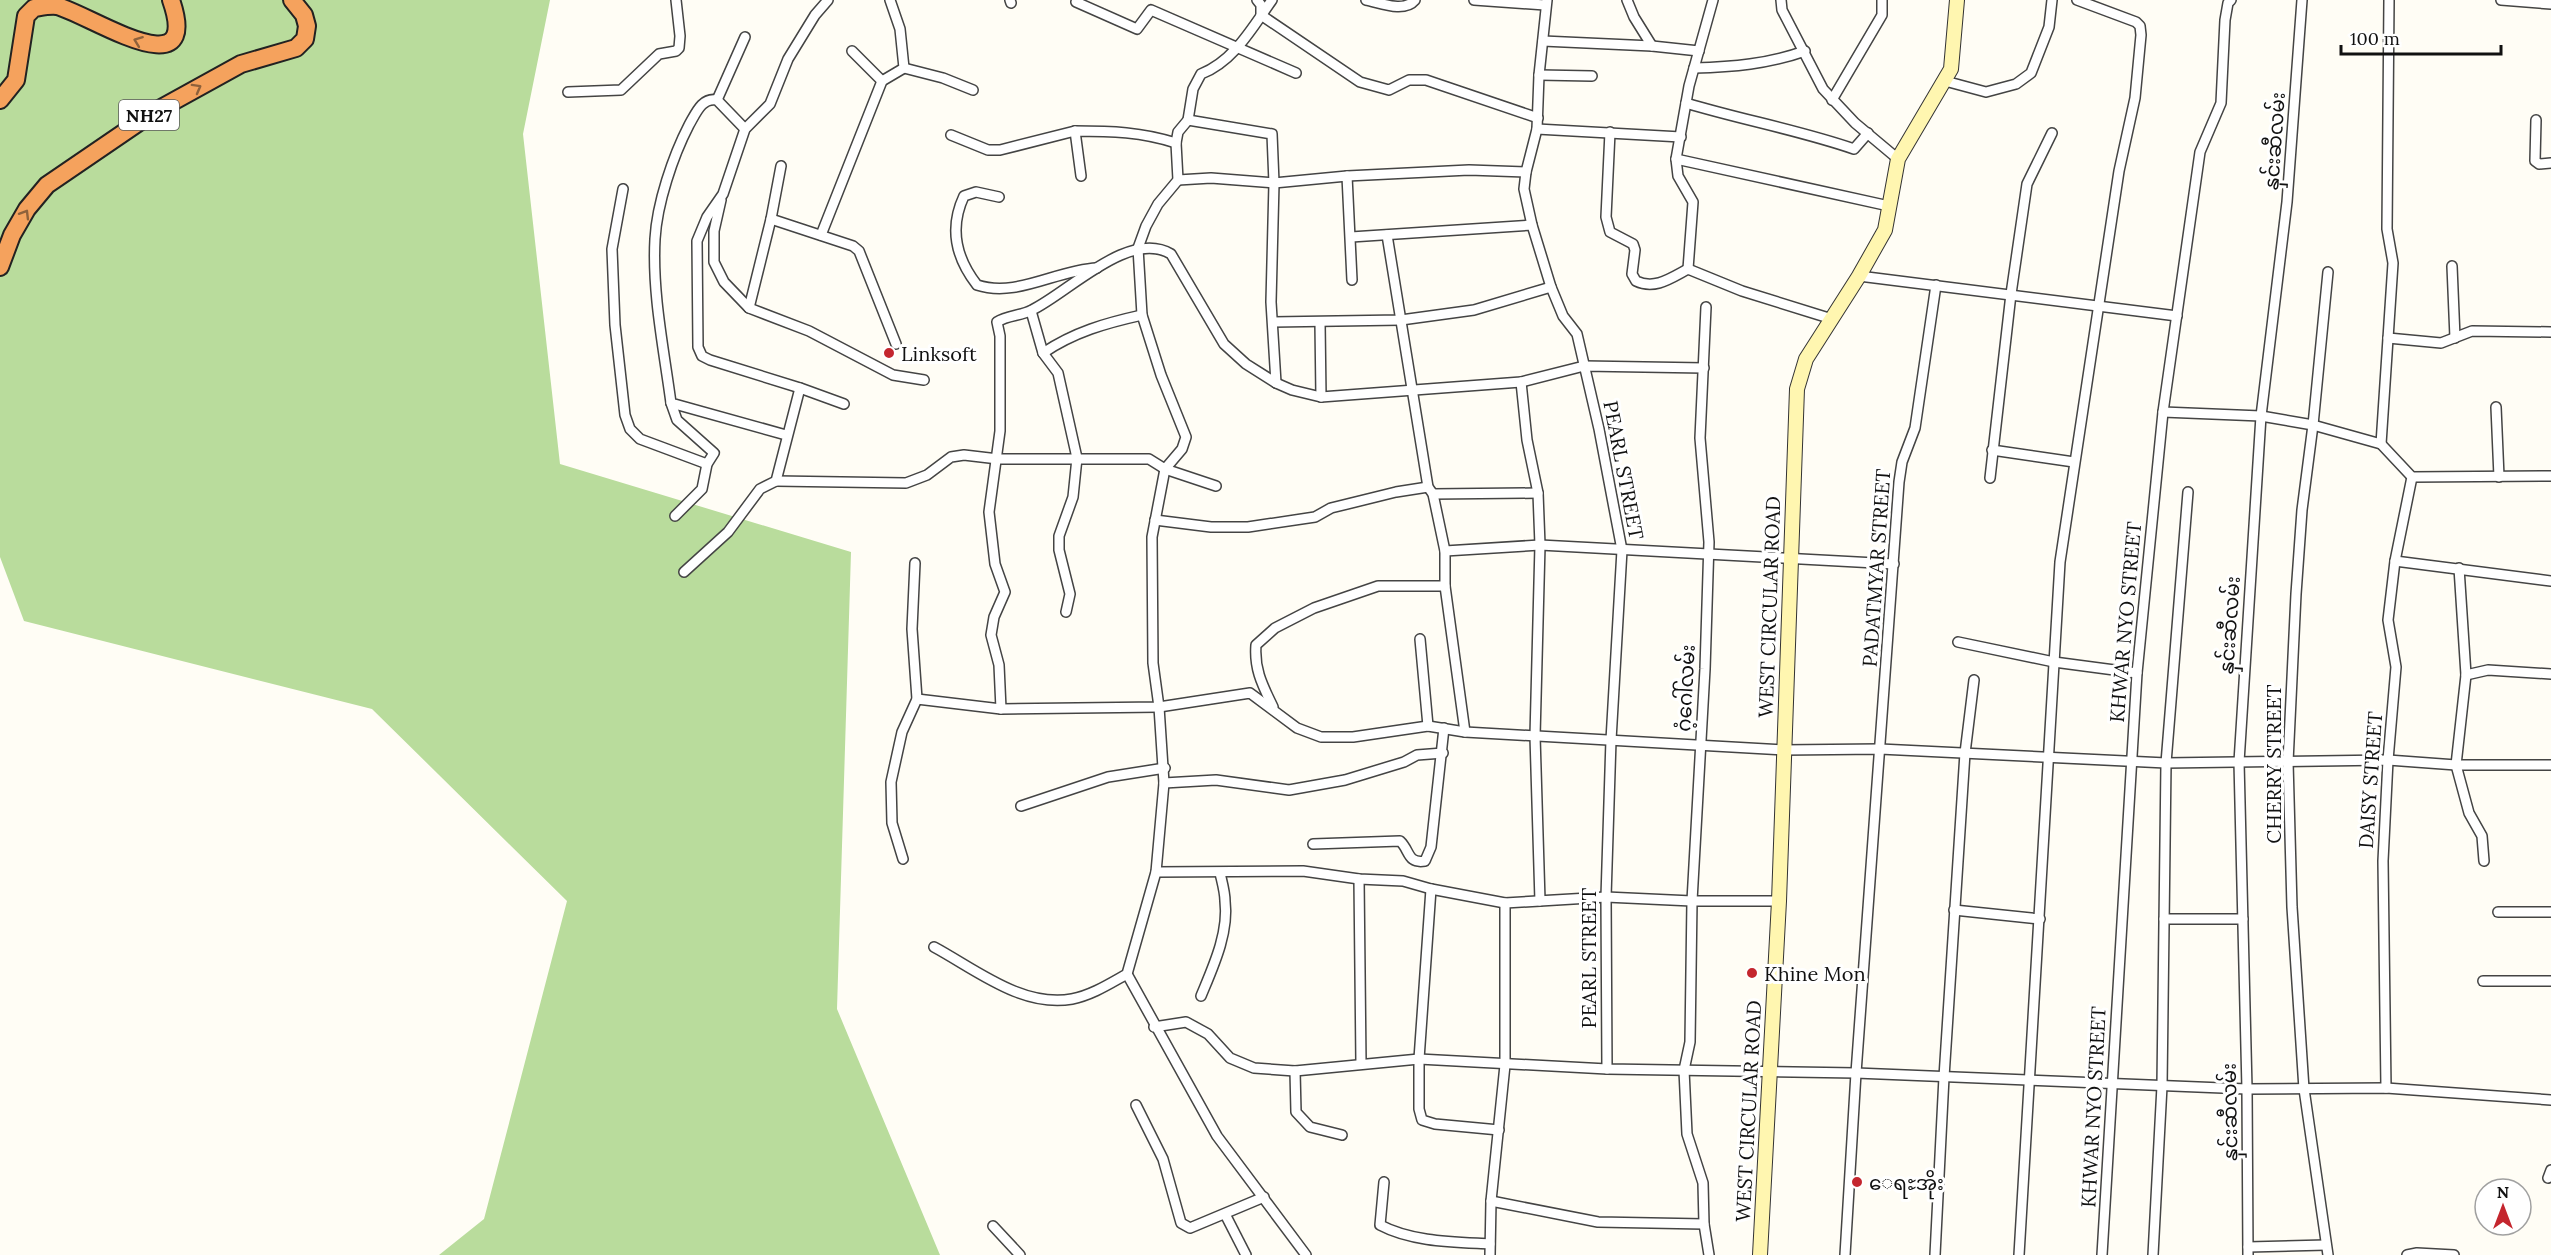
<svg xmlns="http://www.w3.org/2000/svg" width="2551" height="1255" font-family="Lora,'Noto Sans Myanmar',serif">
	<style>
		.forest { fill: #b9dc9c }
		.lines { fill: none; stroke-linecap: round; stroke-linejoin: round }
		.street-casing { stroke: #444; stroke-width: 12 }
		.secondary-casing { stroke: #333; stroke-width: 16 }
		.highway-casing { stroke: #222; stroke-width: 20 }
		.street { stroke: #fff; stroke-width: 9 }
		.secondary { stroke: #fff6b0; stroke-width: 14 }
		.highway { stroke: #f5a25d; stroke-width: 16 }
		.oneway { stroke: #8e613b }
		.poi-dot { fill: #c4262e; stroke: #fff; stroke-width: 2 }
		.labels { text-anchor: middle; dominant-baseline: central; stroke-width: 6; stroke-linejoin: round; paint-order: stroke }
		.shield { fill: #fff; stroke: #585858; stroke-width: 1.5 }
		.shield-label { font-size: 18px; font-weight: bold; fill: #111 }
		.street-label { font-size: 20px; fill: #111; stroke: #fff }
		.poi-label { font-size: 20px; fill: #111; stroke: #fff; text-anchor: start }
	</style>
	<rect width="100%" height="100%" fill="#fffdf5"/>
	<polygon class="forest" points="0,0 550,0 523,134 560,464 851,552 837,1009 940,1255 439,1255 484,1219 567,901 372,709 24,621 0,557"/>
	<g class="lines">
		<g class="street-casing">
			<g id="street">
				<polyline points="828,0 815,15 788,59 770,104 745,129 723,194 707,217 697,241 698,347 702,356 710,360 800,388 844,404"/>
				<polyline points="1010,0 1011,3"/>
				<polyline points="1257,0 1261,5 1261,15 1360,82 1389,90 1409,80 1426,80 1538,118"/>
				<path d="M1366,0C1381,3 1404,13 1415,0"/>
				<polyline points="1474,0 1545,5"/>
				<polyline points="1547,0 1539,75 1537,129 1526,172 1524,189 1532,225 1551,287 1563,316 1577,334 1599,429 1622,550 1611,740 1606,897 1607,1069"/>
				<polyline points="1627,0 1634,17 1652,46"/>
				<polyline points="1781,0 1782,10 1823,89 1855,123 1898,159"/>
				<polyline points="2501,0 2551,4"/>
				<polyline points="1076,2 1137,29 1151,10 1296,73"/>
				<polyline points="1543,41 1652,46 1699,51"/>
				<polyline points="852,51 882,81"/>
				<polyline points="904,68 943,78 973,90"/>
				<path d="M1694,68C1733,67 1768,64 1805,51"/>
				<polyline points="1539,75 1592,76"/>
				<polyline points="1945,81 1986,92 2016,84 2031,73 2049,27 2052,0"/>
				<polyline points="568,92 621,90 659,54 676,51 679,48 680,36 676,0"/>
				<polyline points="717,100 745,37"/>
				<polyline points="1832,100 1882,15 1882,0"/>
				<path d="M1686,103C1742,120 1799,130 1854,149L1868,133"/>
				<polyline points="1188,120 1272,134 1274,183 1271,302 1276,383"/>
				<polyline points="2536,120 2535,161 2539,164 2551,163"/>
				<path d="M745,129L717,100C702,97 696,113 689,125C673,156 657,203 655,239C652,293 664,350 671,403L786,435"/>
				<polyline points="1537,129 1681,137"/>
				<path d="M1610,132L1606,217L1610,232L1633,244L1635,250L1632,274L1636,281C1655,290 1671,278 1688,269L1742,291L1832,319"/>
				<polyline points="951,135 988,150 1000,150 1075,131"/>
				<polyline points="1676,159 1889,206"/>
				<path d="M1081,176L1075,131C1111,131 1142,132 1176,143"/>
				<polyline points="1347,176 1352,280"/>
				<polyline points="1178,180 1211,178 1274,183 1347,176 1469,170 1526,172"/>
				<polyline points="623,189 612,249 615,325 625,415 630,429 640,439 707,464"/>
				<path d="M999,197L976,192L964,196C949,228 956,258 977,285C1017,298 1056,270 1097,268"/>
				<polyline points="721,200 714,231 714,262 724,282 749,308 809,331 893,375 924,380"/>
				<polyline points="771,219 853,246 859,251 896,344"/>
				<polyline points="821,235 882,81 904,68 900,29 890,0"/>
				<polyline points="1387,235 1428,487 1433,494 1445,551 1445,586 1465,732"/>
				<polyline points="1351,237 1532,225"/>
				<polyline points="2452,266 2455,338"/>
				<polyline points="1688,269 1693,202 1678,176 1676,159 1689,86 1713,0"/>
				<polyline points="2328,272 2313,425 2302,510 2296,594 2288,762 2292,907 2304,1089 2328,1255"/>
				<polyline points="1859,276 2177,316"/>
				<polyline points="1706,307 1700,438 1709,542 1705,669 1692,901 1690,1042 1684,1070 1687,1134 1703,1183 1704,1224 1709,1255"/>
				<polyline points="749,308 771,219 781,166"/>
				<polyline points="1031,311 1043,353 1058,373 1077,458 1073,497 1059,536 1059,550 1070,594 1066,612"/>
				<polyline points="1273,322 1401,320 1474,310 1551,287"/>
				<polyline points="1320,323 1321,397"/>
				<polyline points="2388,338 2441,343 2472,331 2551,332"/>
				<path d="M1043,353C1074,332 1106,323 1142,315"/>
				<polyline points="1521,382 1527,440 1538,493 1540,545 1535,736 1540,901"/>
				<polyline points="671,403 677,420 714,453 707,464 702,489 675,516"/>
				<polyline points="2496,407 2499,477"/>
				<polyline points="2163,412 2261,416 2313,425 2381,444 2412,477 2551,476"/>
				<polyline points="2381,444 2393,263 2387,229 2389,0"/>
				<polyline points="1992,450 2074,462"/>
				<polyline points="1990,478 2011,294 2027,184 2052,133"/>
				<polyline points="776,481 906,483 927,475 951,457 964,455 998,459 1149,459 1165,469 1216,486"/>
				<polyline points="1433,494 1538,493"/>
				<polyline points="1155,520 1211,527 1248,527 1315,517 1331,508 1396,492 1428,487"/>
				<polyline points="1445,551 1540,545 1894,564"/>
				<polyline points="2395,561 2551,581"/>
				<polyline points="2459,568 2466,675 2456,765 2469,813 2482,836 2484,861"/>
				<polyline points="684,572 728,532 760,489 776,481 800,388"/>
				<polyline points="1420,639 1428,726"/>
				<polyline points="1958,642 2054,662 2137,673"/>
				<polyline points="2466,675 2488,670 2551,674"/>
				<polyline points="917,699 1001,709 1159,707 1250,693 1297,728 1321,737 1353,737 1428,726 1465,732 1783,750 1880,749 2166,763 2388,760 2456,765 2551,765"/>
				<path d="M1273,707C1263,686 1254,670 1256,645L1275,628L1314,608L1378,586H1445"/>
				<path d="M1001,709L999,665L991,635L994,617L1005,592L995,564L989,512L1000,431V336L997,322C1007,315 1021,316 1032,310C1069,292 1129,229 1171,254L1224,344L1246,364L1276,383L1292,390L1321,397L1521,382L1584,366L1704,368"/>
				<polyline points="1164,783 1216,780 1289,790 1345,780 1404,762 1417,755 1443,753"/>
				<polyline points="1021,806 1108,777 1165,768"/>
				<path d="M1313,844L1400,841C1410,850 1407,864 1425,861L1431,847L1444,728"/>
				<polyline points="903,859 892,823 891,782 902,732 917,699 912,629 915,563"/>
				<polyline points="1156,872 1303,871 1359,879 1403,881 1431,889 1505,903 1606,897 1692,901 1779,901"/>
				<polyline points="1359,879 1361,1064"/>
				<polyline points="1431,889 1419,1059 1419,1109 1422,1120 1435,1124 1499,1130"/>
				<polyline points="1954,910 2040,919"/>
				<polyline points="2498,912 2551,912"/>
				<polyline points="2164,919 2243,919"/>
				<path d="M934,947C975,969 1022,1008 1072,999C1092,995 1109,984 1127,974L1156,872L1164,783L1159,707L1153,663L1152,537L1165,469L1182,449L1186,437L1161,375L1142,315L1138,248L1146,226L1158,204L1178,180L1176,143L1178,132L1188,120L1193,89L1201,74C1234,61 1252,28 1272,0"/>
				<polyline points="1127,974 1217,1136 1306,1255"/>
				<polyline points="2483,981 2551,981"/>
				<path d="M1201,996C1213,967 1229,933 1225,901C1225,892 1222,882 1220,873"/>
				<polyline points="1154,1027 1186,1022 1208,1034 1230,1058 1254,1068 1295,1071 1419,1059 1607,1069 1856,1073 2247,1089 2386,1088 2551,1100"/>
				<polyline points="1295,1071 1296,1112 1310,1127 1342,1135"/>
				<polyline points="2386,1088 2383,861 2388,760 2396,667 2388,620 2395,561 2412,477"/>
				<polyline points="1136,1105 1163,1159 1181,1223 1190,1228 1264,1197"/>
				<polyline points="2548,1178 2551,1170"/>
				<path d="M1384,1182L1380,1225C1412,1242 1454,1242 1490,1244"/>
				<polyline points="1491,1201 1598,1222 1704,1224"/>
				<polyline points="1225,1214 1246,1255"/>
				<polyline points="993,1226 1020,1255"/>
				<polyline points="2248,1247 2326,1245"/>
				<polyline points="1490,1255 1491,1201 1505,1065 1505,903"/>
				<polyline points="1845,1255 1856,1073 1899,482 1902,462 1915,428 1936,285"/>
				<polyline points="1935,1255 1944,1077 1965,753 1974,680"/>
				<polyline points="2019,1255 2060,562 2119,171 2135,98 2141,35 2140,26 2136,22 2077,0"/>
				<polyline points="2102,1255 2137,673 2163,412 2200,152 2221,103 2225,20 2228,3 2231,0"/>
				<polyline points="2153,1255 2162,1086 2166,763 2188,492"/>
				<polyline points="2248,1255 2247,1089 2239,762 2261,416 2287,202 2302,0"/>
				<polyline points="2407,1255 2417,1253 2454,1255"/>
			</g>
		</g>
		<g class="secondary-casing">
			<polyline id="secondary" points="1760,1255 1779,901 1797,389 1806,359 1859,276 1885,230 1898,159 1951,69 1957,0"/>
		</g>
		<g class="highway-casing">
			<g id="highway">
				<path d="M0,100L16,80L26,16L34,8C41,7 50,5 57,6C89,14 203,92 171,0"/>
				<polyline points="0,267 12,235 27,209 47,185 154,112 241,64 296,48 305,39 307,26 304,15 292,0"/>
			</g>
		</g>
		<use href="#street" class="street"/>
		<use href="#secondary" class="secondary"/>
		<use href="#highway" class="highway"/>
	</g>
	<defs><path id="oneway-chevron" d="M-2-3.5L2.5 0L-2 3.5" fill="none" stroke-width="1.6" stroke-linecap="round" stroke-linejoin="round" transform="scale(1.5)"/></defs>
	<g class="oneway">
		<use href="#oneway-chevron" transform="translate(138 41) rotate(-159)"/>
		<use href="#oneway-chevron" transform="translate(197 88) rotate(-29)"/>
		<use href="#oneway-chevron" transform="translate(25 214) rotate(-59)"/>
	</g>
	<g class="poi-dot">
		<circle cx="889" cy="353" r="6"/>
		<circle cx="1752" cy="973" r="6"/>
		<circle cx="1857" cy="1182" r="6"/>
	</g>
	<g class="labels">
		<rect class="shield" x="119" y="100" width="60" height="30" rx="4.5"/>
		<g class="shield-label">
			<text x="149" y="115">NH27</text>
		</g>
		<g class="street-label">
			<text transform="translate(2274 141) rotate(-86)">နှင်းဆီလမ်း</text>
			<text transform="translate(1624 470) rotate(79)">PEARL STREET</text>
			<text transform="translate(1876 568) rotate(-86)">PADATMYAR STREET</text>
			<text transform="translate(1769 607) rotate(-88)">WEST CIRCULAR ROAD</text>
			<text transform="translate(2125 622) rotate(-85)">KHWAR NYO STREET</text>
			<text transform="translate(2229 625) rotate(-86)">နှင်းဆီလမ်း</text>
			<text transform="translate(1685 688) rotate(-87)">ဂံ့ဂေါ်လမ်း</text>
			<text transform="translate(2273 764) rotate(-90)">CHERRY STREET</text>
			<text transform="translate(2370 780) rotate(-86)">DAISY STREET</text>
			<text transform="translate(1588 958) rotate(-90)">PEARL STREET</text>
			<text transform="translate(2093 1107) rotate(-87)">KHWAR NYO STREET</text>
			<text transform="translate(1748 1111) rotate(-87)">WEST CIRCULAR ROAD</text>
			<text transform="translate(2229 1112) rotate(-91)">နှင်းဆီလမ်း</text>
		</g>
		<g class="poi-label">
			<text x="901" y="353">Linksoft</text>
			<text x="1764" y="973">Khine Mon</text>
			<text x="1869" y="1182">ေရႊအိုး</text>
		</g>
	</g>
	<g transform="translate(2503 1207)"><circle r="28" fill="#ffffff" stroke="#a0a0a0" stroke-width="1.5"/>
	<path d="M0-4.5L10 22L0 15L-10 22Z" fill="#c4262e"/>
	<text y="-9" font-size="16" font-weight="bold" text-anchor="middle" fill="#111111">N</text>
	</g>
	<path d="M2341 45v9h160v-9" fill="none" stroke="#111111" stroke-width="3"/>
	<text x="2350" y="45" font-size="18" fill="#111111" stroke="#ffffff" stroke-width="4.5" paint-order="stroke">100 m</text>
</svg>
